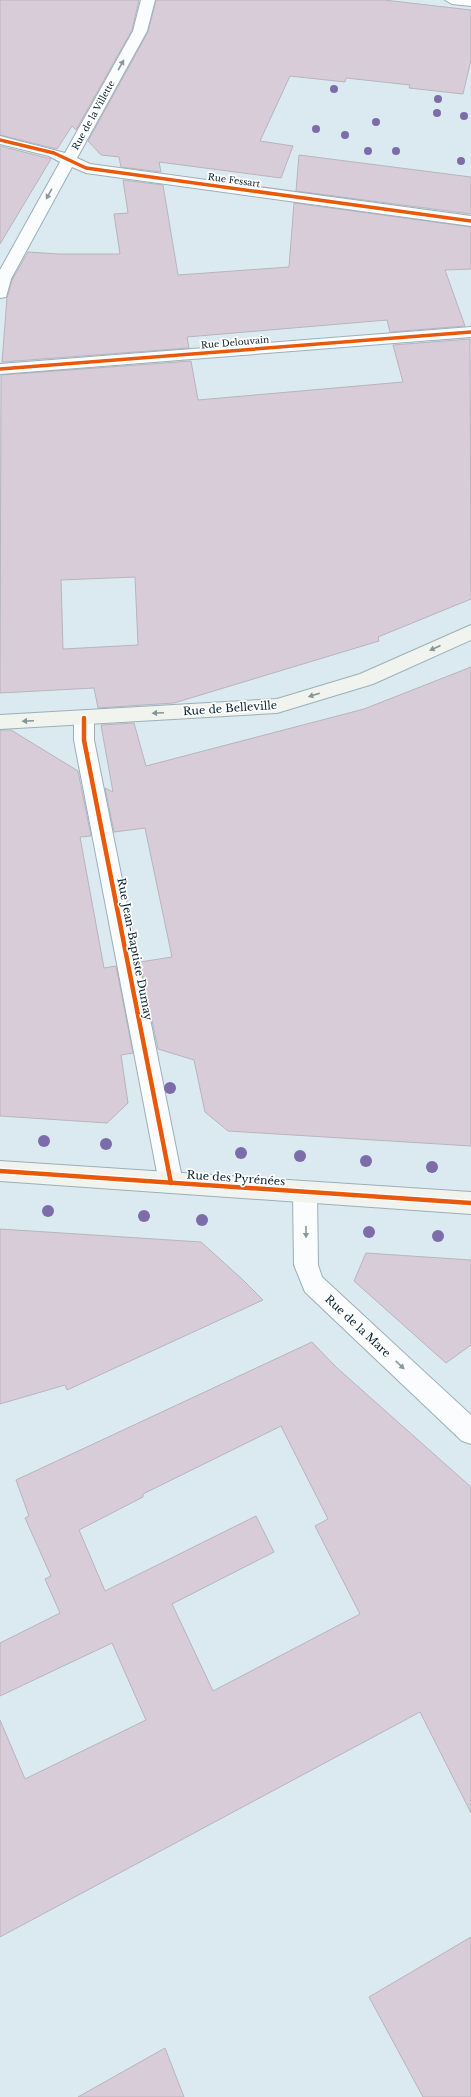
<svg xmlns="http://www.w3.org/2000/svg" width="471" height="2097" font-family="'Libre Baskerville',serif">
	<style>
		.building { fill: #d8ccd8; stroke: #b8b4bd; fill-rule: evenodd }
		.lines { fill: none; stroke-linecap: round; stroke-linejoin: round }
		.street-casing { stroke: #9bafb8; stroke-width: 2 }
		.secondary-casing { stroke: #9bafb8; stroke-width: 2 }
		.street { fill: #fafcfd; fill-rule: evenodd }
		.secondary { fill: #f0f3ee; fill-rule: evenodd }
		.cycleway-far1-casing { stroke: #fff; stroke-width: 5.5 }
		.cycleway-casing { stroke: #fff; stroke-width: 7 }
		.cycleway-far1 { stroke: #e8590c; stroke-width: 3.5 }
		.cycleway { stroke: #e8590c; stroke-width: 4.5 }
		.tree { fill: #7c6daa }
		.oneway { fill: #8b999f }
		.oneway2 { fill: #859497 }
		.labels { text-anchor: middle; dominant-baseline: central; stroke-width: 3.5; stroke-linejoin: round; paint-order: stroke }
		.far-street-label { font-size: 9px; fill: #03202c; stroke: #fff }
		.street-label { font-size: 11px; fill: #03202c; stroke: #fff }
	</style>
	<rect width="100%" height="100%" fill="#dbeaf1"/>
	<g class="building">
		<polygon points="0,0 139,0 132,30 76,130 72,126 57,149 0,135"/>
		<polygon points="156,0 384,0 471,10 471,60 463,94 409,88 410,85 346,78 345,82 290,76 260,141 293,146 281,178 159,162 161,172 121,167 119,157 101,155 88,141 148,32"/>
		<polygon points="0,146 51,159 0,244"/>
		<polygon points="299,155 471,177 471,214 296,191"/>
		<polygon points="123,180 163,185 178,275 289,267 294,203 471,227 471,269 445,270 465,326 390,332 387,320 187,337 189,348 2,362 7,298 12,280 28,252 59,254 120,254 114,214 128,213"/>
		<path d="M470,339L471,599L378,637L379,641L174,703L98,708L94,688L0,693L1,375L191,361L198,400L403,382L393,345ZM135,577L138,645L63,649L61,580Z"/>
		<polygon points="471,667 471,1146 228,1131 205,1112 194,1060 158,1049 140,962 172,957 145,828 114,832 105,788 113,792 101,725 134,723 146,766 364,709"/>
		<polygon points="0,730 11,730 78,771 91,836 80,837 104,968 116,966 133,1053 121,1055 128,1103 107,1123 0,1116"/>
		<polygon points="0,1229 201,1242 242,1279 263,1300 67,1390 65,1385 0,1404"/>
		<polygon points="366,1253 471,1260 471,1345 446,1363 354,1281"/>
		<path d="M312,1342L336,1367L471,1487V1813L420,1712L0,1937V1720L25,1779L146,1720L112,1643L0,1696V1643L60,1613L45,1579L51,1576L25,1518L29,1516L16,1480ZM281,1426L328,1519L315,1526L360,1614L213,1691L172,1604L274,1552L256,1516L105,1591L79,1530L143,1497V1494Z"/>
		<polygon points="471,1937 471,2097 423,2097 369,1997"/>
		<polygon points="165,2048 184,2097 78,2097"/>
	</g>
	<g class="lines">
		<g class="street-casing">
			<g id="street">
				<polygon points="141,0 155,0 147,31 77,158 90,164 471,216 471,226 86,173 72,167 11,279 6,297 0,298 0,270 60,162 49,156 0,144 0,136 65,153 133,31"/>
				<polygon points="445,0 471,0 471,6 452,4"/>
				<polygon points="471,327 471,337 0,374 0,364"/>
				<polygon points="84,711 91,713 94,718 94,740 183,1183 179,1190 171,1193 163,1190 159,1183 74,740 74,718 77,713"/>
				<polygon points="305,1183 313,1186 317,1193 318,1265 322,1277 471,1415 471,1444 462,1441 305,1292 294,1265 293,1193 297,1186"/>
			</g>
		</g>
		<g class="secondary-casing">
			<g id="secondary">
				<polygon points="471,625 471,640 373,684 277,713 0,729 0,715 277,699 360,674"/>
				<polygon points="0,1161 471,1192 471,1214 0,1181"/>
			</g>
		</g>
		<use href="#street" class="street"/>
		<use href="#secondary" class="secondary"/>
		<g class="cycleway-far1-casing">
			<g id="cycleway-far1">
				<polyline points="0,140 54,153 86,168 471,221"/>
				<polyline points="0,369 471,332"/>
			</g>
		</g>
		<g class="cycleway-casing">
			<g id="cycleway">
				<polyline points="84,718 84,740 171,1183"/>
				<polyline points="0,1171 471,1203"/>
			</g>
		</g>
		<use href="#cycleway-far1" class="cycleway-far1"/>
		<use href="#cycleway" class="cycleway"/>
	</g>
	<g class="tree">
		<circle cx="334" cy="89" r="4"/>
		<circle cx="438" cy="99" r="4"/>
		<circle cx="437" cy="113" r="4"/>
		<circle cx="464" cy="116" r="4"/>
		<circle cx="376" cy="122" r="4"/>
		<circle cx="316" cy="129" r="4"/>
		<circle cx="345" cy="135" r="4"/>
		<circle cx="368" cy="151" r="4"/>
		<circle cx="396" cy="151" r="4"/>
		<circle cx="461" cy="161" r="4"/>
		<circle cx="170" cy="1088" r="6"/>
		<circle cx="44" cy="1141" r="6"/>
		<circle cx="106" cy="1144" r="6"/>
		<circle cx="241" cy="1153" r="6"/>
		<circle cx="300" cy="1156" r="6"/>
		<circle cx="366" cy="1161" r="6"/>
		<circle cx="432" cy="1167" r="6"/>
		<circle cx="48" cy="1211" r="6"/>
		<circle cx="144" cy="1216" r="6"/>
		<circle cx="202" cy="1220" r="6"/>
		<circle cx="369" cy="1232" r="6"/>
		<circle cx="438" cy="1236" r="6"/>
	</g>
	<defs><path id="oneway-solid" d="M-6-.8H1V-3.2L6.5 0L1 3.2V.8H-6Z"/></defs>
	<g class="oneway">
		<use href="#oneway-solid" transform="translate(121 65) rotate(-61)"/>
		<use href="#oneway-solid" transform="translate(49 194) rotate(119)"/>
		<use href="#oneway-solid" transform="translate(306 1232) rotate(90)"/>
		<use href="#oneway-solid" transform="translate(400 1365) rotate(43)"/>
	</g>
	<g class="oneway2">
		<use href="#oneway-solid" transform="translate(435 648) rotate(156)"/>
		<use href="#oneway-solid" transform="translate(314 695) rotate(163)"/>
		<use href="#oneway-solid" transform="translate(158 713) rotate(177)"/>
		<use href="#oneway-solid" transform="translate(28 721) rotate(177)"/>
	</g>
	<g class="labels">
		<g class="far-street-label">
			<text transform="translate(93 115) rotate(-61)">Rue de la Villette</text>
			<text transform="translate(234 180) rotate(8)">Rue Fessart</text>
			<text transform="translate(235 342) rotate(-5)">Rue Delouvain</text>
		</g>
		<g class="street-label">
			<text transform="translate(230 708) rotate(-4)">Rue de Belleville</text>
			<text transform="translate(135 949) rotate(79)">Rue Jean-Baptiste Dumay</text>
			<text transform="translate(236 1178) rotate(4)">Rue des Pyrénées</text>
			<text transform="translate(358 1326) rotate(43)">Rue de la Mare</text>
		</g>
	</g>
</svg>
